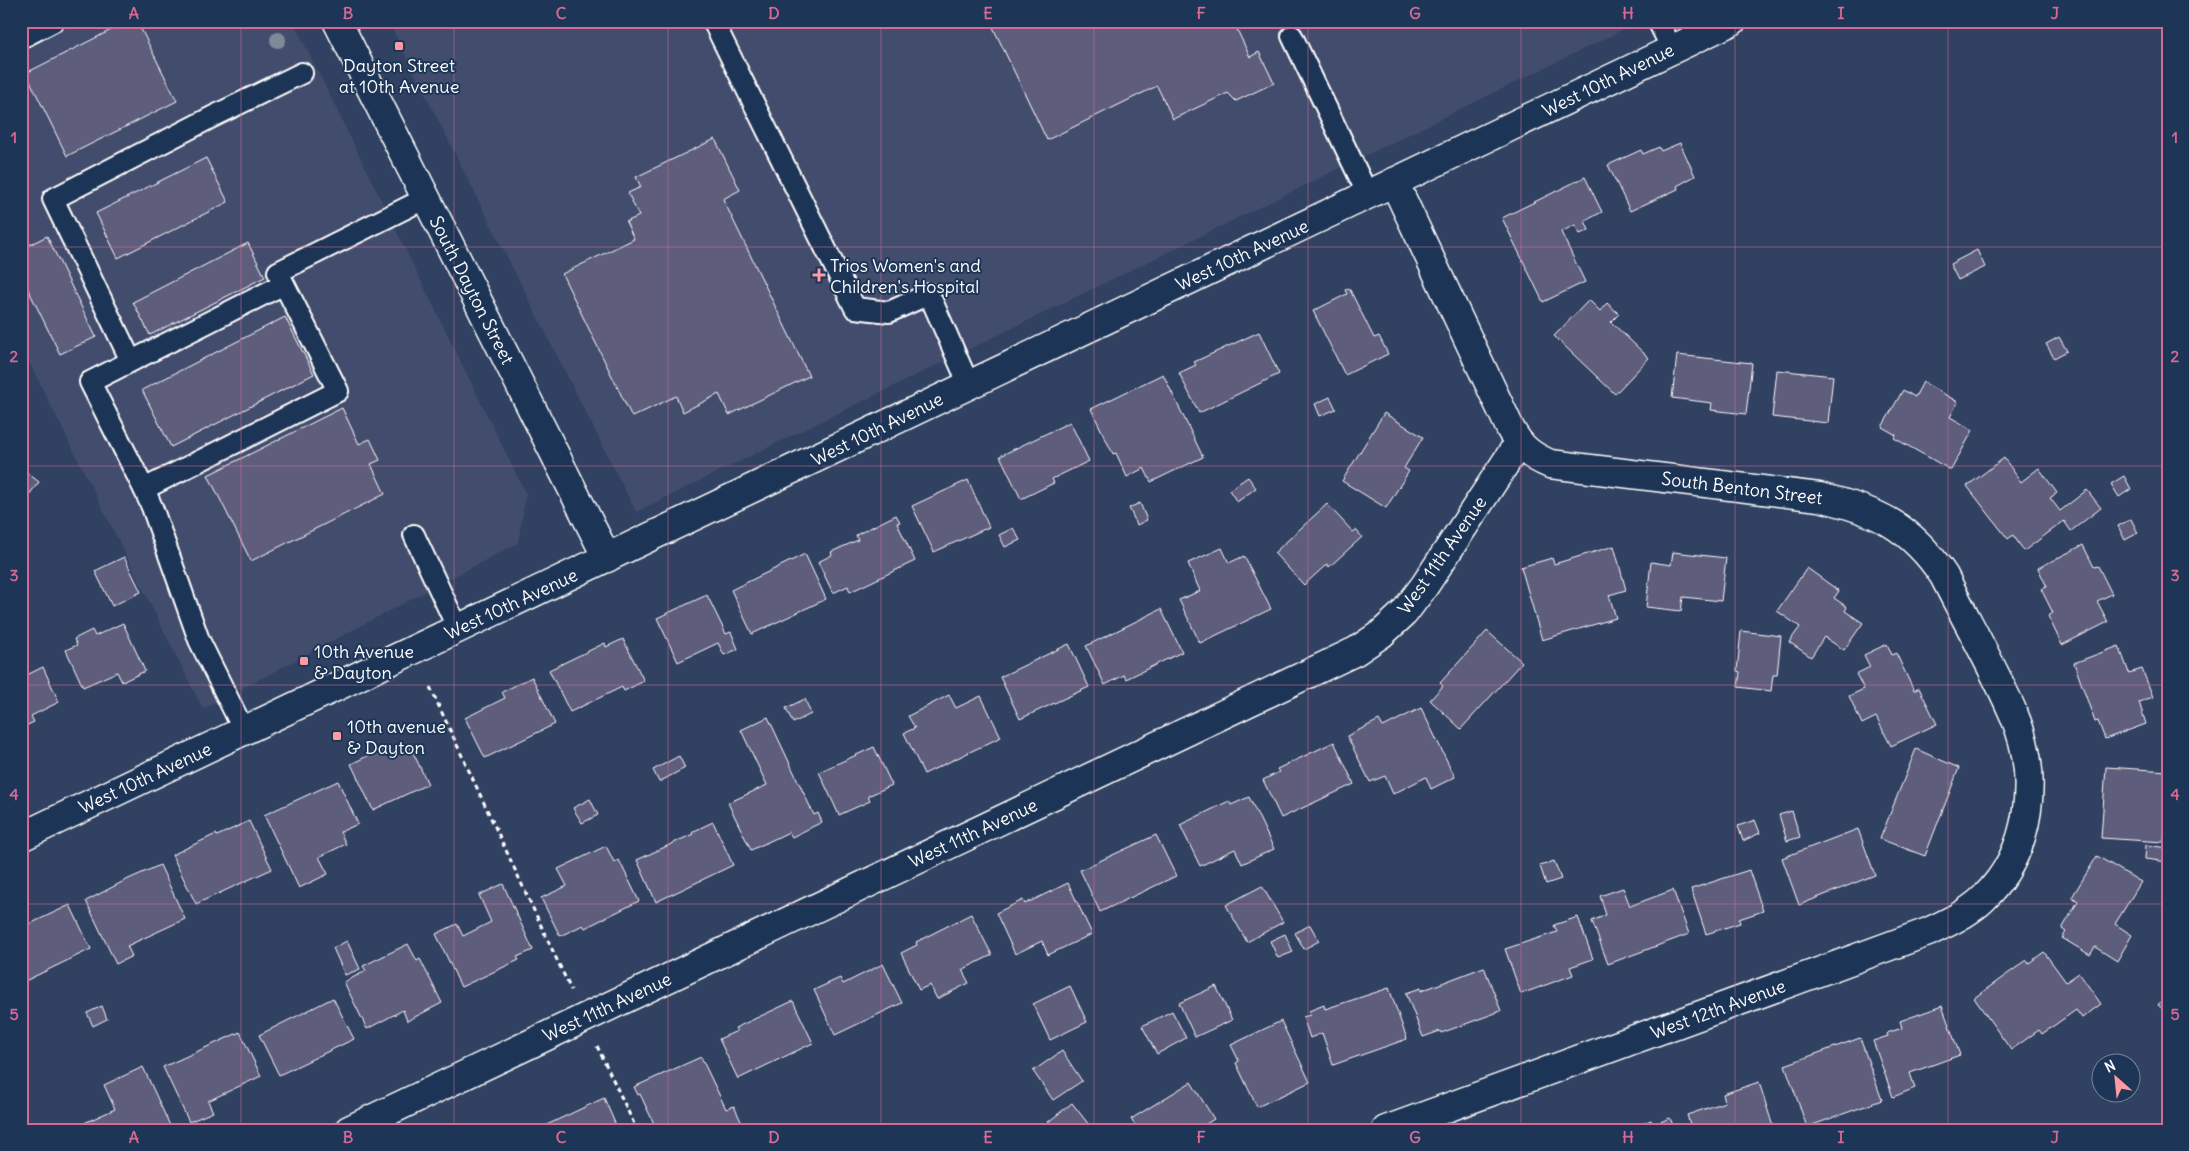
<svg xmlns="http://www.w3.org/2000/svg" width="2189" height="1151" font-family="Delius,sans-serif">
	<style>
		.built { fill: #434d6d }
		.building { fill: #5f5d7c; stroke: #fff }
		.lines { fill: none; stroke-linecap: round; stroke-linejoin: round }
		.service-casing { stroke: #fff; stroke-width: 24 }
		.minor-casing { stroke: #fff; stroke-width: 31 }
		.tertiary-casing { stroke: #fff; stroke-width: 31 }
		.secondary-casing { stroke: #fff; stroke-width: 31 }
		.path { stroke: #fff; stroke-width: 3; stroke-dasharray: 5 4; stroke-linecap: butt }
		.service { stroke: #1d3557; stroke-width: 20 }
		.minor { stroke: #1d3557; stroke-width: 28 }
		.tertiary { stroke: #1d3557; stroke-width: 28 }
		.secondary { stroke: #1d3557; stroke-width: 28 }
		.tree { fill: #7d8a98 }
		.grid { fill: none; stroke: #d76994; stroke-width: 1; stroke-opacity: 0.55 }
		.poi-dot { fill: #ff9aa2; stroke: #1d3557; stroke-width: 2 }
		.labels { text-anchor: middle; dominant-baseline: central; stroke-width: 4; stroke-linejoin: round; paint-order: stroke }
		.poi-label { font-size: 18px; fill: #fff; stroke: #1d3557; text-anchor: start }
		.street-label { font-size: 18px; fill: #fff; stroke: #1d3557 }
		.neatline { fill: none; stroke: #d76994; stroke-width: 2 }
		.grid-label { font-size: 16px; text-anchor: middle; font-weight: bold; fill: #d76994 }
	</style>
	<rect width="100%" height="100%" fill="#314162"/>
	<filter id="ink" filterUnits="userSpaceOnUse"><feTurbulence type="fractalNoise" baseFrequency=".02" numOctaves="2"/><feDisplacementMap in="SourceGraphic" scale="10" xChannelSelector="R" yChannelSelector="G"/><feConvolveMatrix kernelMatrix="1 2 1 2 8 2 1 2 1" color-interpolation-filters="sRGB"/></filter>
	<g filter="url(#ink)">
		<g class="built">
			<polygon points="21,21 293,21 526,494 518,543 203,709 21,346"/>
			<polygon points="388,21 1641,21 636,512"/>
		</g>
		<g class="building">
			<polygon points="129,21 137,21 177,101 67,156 26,73"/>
			<polygon points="990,21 1233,21 1250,57 1259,52 1274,83 1236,101 1228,93 1173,119 1157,86 1047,140"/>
			<polygon points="715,139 740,190 723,199 809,376 729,415 719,394 683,412 676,396 632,417 562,274 634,239 626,222 639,216 628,193 641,187 636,177"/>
			<polygon points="1680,143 1695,176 1677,186 1678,189 1630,211 1608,165 1641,150 1643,154 1659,147 1661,151"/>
			<polygon points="206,158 228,202 118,258 96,213"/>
			<polygon points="1585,177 1602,212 1585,221 1589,230 1580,234 1575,225 1561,232 1585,282 1543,302 1502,218"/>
			<polygon points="47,236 96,337 60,354 21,275 21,249"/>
			<polygon points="248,243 265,277 150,335 133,302"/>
			<polygon points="1977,250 1985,267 1958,280 1950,264"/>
			<polygon points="1349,288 1374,338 1379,336 1388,354 1345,375 1313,311 1347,294 1345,290"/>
			<polygon points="1589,300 1600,311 1607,303 1619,314 1611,322 1649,358 1615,394 1554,336"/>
			<polygon points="285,317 314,374 171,447 142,390"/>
			<polygon points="1259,332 1279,374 1199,413 1179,373 1196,365 1194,362"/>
			<polygon points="2059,337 2067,351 2054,358 2046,344"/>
			<polygon points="1677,355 1752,363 1746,414 1711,410 1712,403 1672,398"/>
			<polygon points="1777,370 1833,376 1828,423 1772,417"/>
			<polygon points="1163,374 1203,457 1151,482 1144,468 1127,477 1116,453 1113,454 1091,409"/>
			<polygon points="1923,382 1958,402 1950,417 1973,430 1951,470 1894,438 1896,435 1882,427 1903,390 1915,397"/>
			<polygon points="1330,397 1336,409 1320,416 1315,404"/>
			<polygon points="342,408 359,444 370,439 380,460 371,464 385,494 251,561 208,475"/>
			<polygon points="1384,413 1423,437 1404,468 1409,471 1386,508 1342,481"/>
			<polygon points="1070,422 1089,461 1052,479 1054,483 1021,499 1000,456"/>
			<polygon points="2004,458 2021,482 2039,468 2057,493 2050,498 2060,511 2087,490 2101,508 2071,531 2064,521 2024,551 2013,535 2008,539 1967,486"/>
			<polygon points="21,468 39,482 21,505"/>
			<polygon points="2124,476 2131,489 2119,497 2111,484"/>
			<polygon points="1248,477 1256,488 1237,502 1229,490"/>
			<polygon points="968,480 989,527 934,552 912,506"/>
			<polygon points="1140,503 1147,520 1137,525 1129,508"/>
			<polygon points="1327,504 1353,532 1356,530 1362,537 1329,567 1327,564 1304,585 1274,553"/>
			<polygon points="896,515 900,522 897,523 915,561 850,592 848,586 833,593 818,562 832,555 831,552 858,540 856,535"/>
			<polygon points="2131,519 2138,533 2125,540 2118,526"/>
			<polygon points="1013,528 1020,540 1005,547 999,535"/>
			<polygon points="2083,545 2094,567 2098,566 2112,594 2097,601 2108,622 2062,645 2048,616 2053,613 2041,589 2047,587 2038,568"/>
			<polygon points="1614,546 1626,590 1609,595 1616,618 1542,640 1521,567 1552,558 1554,564"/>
			<polygon points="1222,548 1229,563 1244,556 1271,609 1200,643 1179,600 1200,591 1188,563"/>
			<polygon points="1673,552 1726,558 1721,601 1683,597 1681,611 1646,607 1651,562 1671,565"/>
			<polygon points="805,554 826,599 752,634 731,590"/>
			<polygon points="124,557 141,592 112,606 95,571"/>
			<polygon points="1807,568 1839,591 1834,598 1847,607 1845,611 1863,623 1844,650 1824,637 1811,657 1789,642 1800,627 1777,611"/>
			<polygon points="707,595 726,634 731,632 738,649 724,655 718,643 678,662 657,618"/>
			<polygon points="1161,609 1182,652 1126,679 1124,675 1105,685 1086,646"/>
			<polygon points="123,623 145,671 122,682 117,672 83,687 66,650 77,645 74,639 92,630 95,636"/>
			<polygon points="1487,631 1522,662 1461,729 1430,700 1443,686 1440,683"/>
			<polygon points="1741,631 1781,636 1777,675 1773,675 1771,691 1738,687 1740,672 1737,671"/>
			<polygon points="623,639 644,681 624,691 622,687 570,712 549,670 605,643 606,647"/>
			<polygon points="1069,644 1089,687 1020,719 1000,677"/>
			<polygon points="1887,644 1892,655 1896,653 1914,691 1919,688 1937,724 1891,746 1876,717 1862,724 1849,696 1864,689 1856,674 1870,667 1864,655"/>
			<polygon points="2119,646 2129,673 2142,669 2153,697 2139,702 2146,724 2105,739 2098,721 2095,722 2074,663"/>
			<polygon points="43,667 59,702 31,716 34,722 21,728 21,678"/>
			<polygon points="532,677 555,724 485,758 465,718 505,698 502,692"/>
			<polygon points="949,695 956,708 981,696 1001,737 924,774 904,733 915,728 908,716"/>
			<polygon points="805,699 811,714 793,723 786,708"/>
			<polygon points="1421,708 1455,777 1431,789 1426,777 1393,794 1385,776 1370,782 1347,736 1379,720 1383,727"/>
			<polygon points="768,717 814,815 818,813 822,822 792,837 789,832 751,850 728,803 767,785 741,730"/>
			<polygon points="1334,742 1354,784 1281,818 1263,780 1279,772 1277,769"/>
			<polygon points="409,744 428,784 373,810 351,764 382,749 385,756"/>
			<polygon points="874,747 892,785 868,796 870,801 839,815 819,772"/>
			<polygon points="1916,749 1959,768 1925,856 1880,839"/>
			<polygon points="679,756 685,768 659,782 653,770"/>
			<polygon points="2106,767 2168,771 2164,842 2101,838"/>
			<polygon points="338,781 358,824 340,832 346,844 319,857 328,874 299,888 264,815"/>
			<polygon points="1249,797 1274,849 1242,864 1235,849 1200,866 1180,825 1229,801 1231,805"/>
			<polygon points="590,799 598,815 582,823 573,808"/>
			<polygon points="1792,811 1800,837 1787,841 1779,815"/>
			<polygon points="1755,820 1760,833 1743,841 1738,826"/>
			<polygon points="249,821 272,869 196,904 172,855 216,834 217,836"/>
			<polygon points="713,822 733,865 656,902 637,860 693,834 692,832"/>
			<polygon points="1858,829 1875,875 1799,905 1782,858"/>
			<polygon points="1156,835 1176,876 1100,912 1080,870"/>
			<polygon points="2146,845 2168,848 2168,862 2145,859"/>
			<polygon points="606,846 614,862 619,860 639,901 585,928 583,925 560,936 541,898 567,886 558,869"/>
			<polygon points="2097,856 2141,882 2115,924 2132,935 2117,961 2095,947 2090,955 2062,938 2066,932 2062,929 2078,901 2072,897"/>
			<polygon points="1554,861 1561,879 1546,884 1540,866"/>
			<polygon points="160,865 185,919 127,946 132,956 116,964 86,901 124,881"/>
			<polygon points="1749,870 1763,911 1739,919 1740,923 1706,934 1691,889"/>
			<polygon points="1068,883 1092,934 1048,955 1042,941 1015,954 996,913 1023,900 1025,904"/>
			<polygon points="503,884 533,950 517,957 519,960 461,987 436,934 457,924 463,936 491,922 479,895"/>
			<polygon points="1262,886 1283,922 1247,942 1226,905"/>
			<polygon points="1623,888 1630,906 1673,890 1689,934 1608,964 1592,921 1606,915 1600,896"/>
			<polygon points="70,905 91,949 21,983 21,928"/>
			<polygon points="971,914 992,955 962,970 969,983 937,999 930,985 919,990 901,953 917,945 916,942"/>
			<polygon points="1578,917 1593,959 1570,967 1573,975 1521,994 1505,949 1557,932 1554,925"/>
			<polygon points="1310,925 1319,941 1304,949 1295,933"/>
			<polygon points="1285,934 1293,952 1278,958 1270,941"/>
			<polygon points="347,941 360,969 345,975 333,948"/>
			<polygon points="408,944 417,961 420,959 442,1003 407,1021 403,1010 367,1029 344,982 366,971 363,966"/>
			<polygon points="2044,952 2066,982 2079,973 2101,1004 2082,1018 2076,1010 2042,1034 2039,1030 2011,1050 1974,998 2027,960 2029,963"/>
			<polygon points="883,964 902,1003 835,1035 814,990 840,978 843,984"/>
			<polygon points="1484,967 1501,1011 1441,1033 1440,1031 1423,1037 1406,993 1421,988 1421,991"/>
			<polygon points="1070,986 1087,1022 1050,1040 1033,1004"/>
			<polygon points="1216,986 1232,1020 1195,1037 1179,1003"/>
			<polygon points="1389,988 1407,1039 1333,1065 1322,1033 1310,1038 1303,1017 1310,1015 1309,1011 1324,1005 1325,1009"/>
			<polygon points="2168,993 2168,1013 2158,1005"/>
			<polygon points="333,998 354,1039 279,1075 259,1035"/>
			<polygon points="793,1001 813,1043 738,1079 719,1039 737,1031 735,1028"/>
			<polygon points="102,1006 107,1019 93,1026 87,1013"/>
			<polygon points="1942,1006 1960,1055 1910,1073 1915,1088 1893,1097 1873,1041 1888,1036 1887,1033 1902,1028 1900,1021"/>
			<polygon points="1172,1011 1186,1038 1157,1054 1142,1026"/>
			<polygon points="1281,1021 1310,1082 1257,1107 1236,1063 1239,1061 1231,1045"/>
			<polygon points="240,1032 261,1076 208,1101 213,1112 189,1122 163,1067"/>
			<polygon points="1860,1038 1882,1100 1807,1127 1785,1065"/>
			<polygon points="1062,1051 1082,1081 1053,1100 1033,1071"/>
			<polygon points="701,1057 726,1109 734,1106 744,1128 657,1130 640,1094 638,1095 634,1087"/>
			<polygon points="143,1067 172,1130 84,1130 82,1124 115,1109 104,1085"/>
			<polygon points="1191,1082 1214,1119 1196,1130 1138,1130 1131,1119"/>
			<polygon points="1759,1082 1774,1130 1692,1130 1687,1115 1725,1102 1723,1094"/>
			<polygon points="604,1098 618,1130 536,1130"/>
			<polygon points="1072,1103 1093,1130 1038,1130"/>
			<polygon points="1670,1118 1675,1130 1627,1130 1651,1120 1653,1125"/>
		</g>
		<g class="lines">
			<g class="service-casing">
				<g id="service">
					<polyline points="713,21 855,308 889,312 929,294 969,385"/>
					<polyline points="1658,21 1672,49"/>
					<polyline points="1292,36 1368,195"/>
					<polyline points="21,38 54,21"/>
					<polyline points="284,284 90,382 144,489 338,391 284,284 278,272 426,198"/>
					<polyline points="131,361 53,199 214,116 302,73"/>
					<polyline points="144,489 152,507 199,640 244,731"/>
					<polyline points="414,535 458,629"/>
				</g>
			</g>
			<g class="minor-casing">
				<g id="minor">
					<polyline points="349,1130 1356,651 1381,634 1404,613 1425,585 1518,444"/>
					<path d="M1386,1130L1928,932C1947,923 1967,914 1983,899C2032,852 2040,776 2014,715C1994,668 1967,622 1944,576C1911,526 1876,510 1819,497L1550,464C1531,456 1521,448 1511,430L1394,182"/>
				</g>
			</g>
			<g class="tertiary-casing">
				<polyline id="tertiary" points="337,21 607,558"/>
			</g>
			<g class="secondary-casing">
				<polyline id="secondary" points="21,837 1732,21"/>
			</g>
			<g class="path">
				<polyline points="430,687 571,990"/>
				<polyline points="597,1046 637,1130"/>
			</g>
			<use href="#service" class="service"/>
			<use href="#minor" class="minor"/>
			<use href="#tertiary" class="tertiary"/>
			<use href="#secondary" class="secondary"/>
		</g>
		<circle class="tree" cx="278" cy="40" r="8"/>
	</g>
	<path class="grid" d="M241,21V1130M454,21V1130M668,21V1130M881,21V1130M1094,21V1130M1308,21V1130M1521,21V1130M1735,21V1130M1948,21V1130M21,247H2168M21,466H2168M21,685H2168M21,904H2168"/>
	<g class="poi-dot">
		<rect x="394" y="41" width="10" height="10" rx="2.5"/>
		<path d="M816.5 267.5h5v5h5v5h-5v5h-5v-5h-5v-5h5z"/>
		<rect x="299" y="656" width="10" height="10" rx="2.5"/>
		<rect x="332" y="731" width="10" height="10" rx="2.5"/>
	</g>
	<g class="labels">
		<g class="poi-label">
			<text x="399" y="65" text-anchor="middle">Dayton Street<tspan x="399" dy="21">at 10th Avenue</tspan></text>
			<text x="830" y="265">Trios Women's and<tspan x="830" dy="21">Children's Hospital</tspan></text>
			<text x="314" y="651">10th Avenue<tspan x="314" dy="21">&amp; Dayton</tspan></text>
			<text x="347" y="726">10th avenue<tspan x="347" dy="21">&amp; Dayton</tspan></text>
		</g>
		<g class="street-label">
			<text transform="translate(1608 80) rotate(-26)">West 10th Avenue</text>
			<text transform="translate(1242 255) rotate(-25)">West 10th Avenue</text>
			<text transform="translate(472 290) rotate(63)">South Dayton Street</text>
			<text transform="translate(877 429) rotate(-26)">West 10th Avenue</text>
			<text transform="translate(1742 488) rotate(7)">South Benton Street</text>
			<text transform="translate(1442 555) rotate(-55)">West 11th Avenue</text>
			<text transform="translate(511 604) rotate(-25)">West 10th Avenue</text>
			<text transform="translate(145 778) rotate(-25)">West 10th Avenue</text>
			<text transform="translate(973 833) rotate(-25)">West 11th Avenue</text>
			<text transform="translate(607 1007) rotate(-25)">West 11th Avenue</text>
			<text transform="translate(1718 1009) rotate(-20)">West 12th Avenue</text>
		</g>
	</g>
	<rect width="2189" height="1151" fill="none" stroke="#1d3557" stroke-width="55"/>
	<g transform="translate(2116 1078) rotate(333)"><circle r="24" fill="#1d3557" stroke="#77869a"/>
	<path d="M0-4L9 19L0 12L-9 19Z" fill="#ff9aa2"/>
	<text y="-8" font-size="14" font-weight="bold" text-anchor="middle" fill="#ffffff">N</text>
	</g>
	<rect x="28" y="28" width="2134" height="1096" class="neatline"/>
	<g class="grid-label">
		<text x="134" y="19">A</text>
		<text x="348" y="19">B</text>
		<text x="561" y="19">C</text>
		<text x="774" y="19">D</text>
		<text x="988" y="19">E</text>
		<text x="1201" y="19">F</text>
		<text x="1415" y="19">G</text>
		<text x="1628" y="19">H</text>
		<text x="1841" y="19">I</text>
		<text x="2055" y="19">J</text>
		<text x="14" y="143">1</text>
		<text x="2175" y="143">1</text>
		<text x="14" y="362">2</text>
		<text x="2175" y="362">2</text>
		<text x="14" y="581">3</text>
		<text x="2175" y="581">3</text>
		<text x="14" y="800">4</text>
		<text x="2175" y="800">4</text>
		<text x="14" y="1020">5</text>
		<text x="2175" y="1020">5</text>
		<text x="134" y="1143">A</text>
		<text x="348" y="1143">B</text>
		<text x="561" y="1143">C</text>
		<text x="774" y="1143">D</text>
		<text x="988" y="1143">E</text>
		<text x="1201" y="1143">F</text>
		<text x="1415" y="1143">G</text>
		<text x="1628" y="1143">H</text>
		<text x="1841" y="1143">I</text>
		<text x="2055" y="1143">J</text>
	</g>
</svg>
